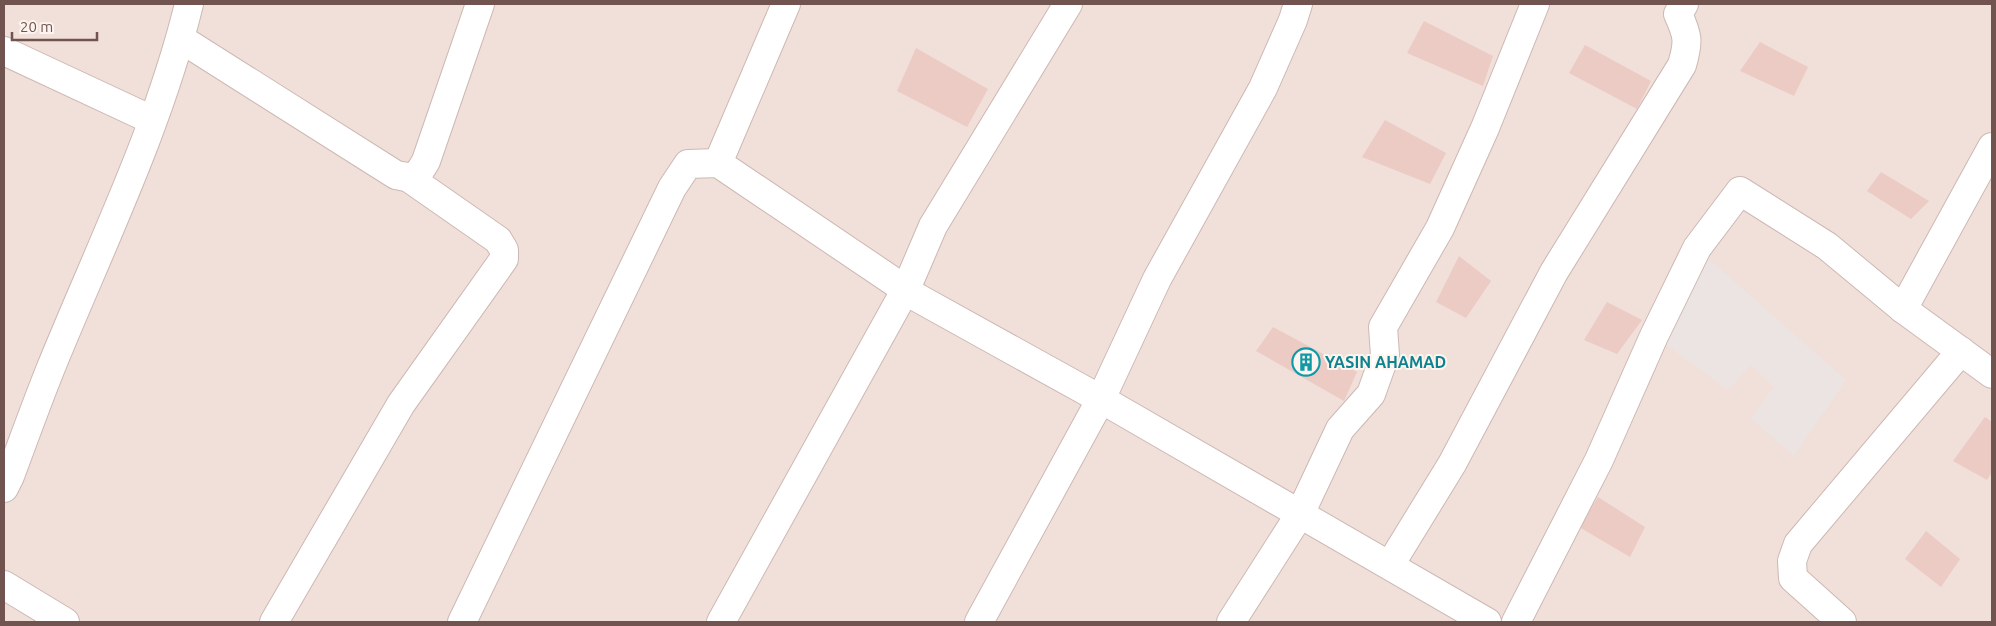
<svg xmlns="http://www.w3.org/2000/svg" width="1996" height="626" font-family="Ubuntu,sans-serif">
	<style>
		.residential { fill: #f0e0d9 }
		.industrial { fill: #ebe4e2 }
		.building { fill: #eccbc4 }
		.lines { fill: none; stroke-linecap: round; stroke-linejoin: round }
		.minor-casing { stroke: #cdb8b3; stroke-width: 30 }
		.tertiary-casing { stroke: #cdb8b3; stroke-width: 30 }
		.minor { stroke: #fff; stroke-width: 28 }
		.tertiary { stroke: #fff; stroke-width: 28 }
		.labels { text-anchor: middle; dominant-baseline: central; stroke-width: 4; stroke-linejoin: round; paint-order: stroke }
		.culture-label { font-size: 16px; font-weight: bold; fill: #0d838f; stroke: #fdf4ef; text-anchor: start }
	</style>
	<rect width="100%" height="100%" fill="#faf0e9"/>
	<rect class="residential" x="4" y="4" width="1988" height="618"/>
	<polygon class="industrial" points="1709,259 1846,380 1794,456 1751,418 1774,387 1751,365 1728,390 1654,336 1682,285"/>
	<g class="building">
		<polygon points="1424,21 1493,56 1483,86 1407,53"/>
		<polygon points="1760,42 1808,67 1794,96 1740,71"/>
		<polygon points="1585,45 1651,81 1637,109 1569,73"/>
		<polygon points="916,48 988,89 967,127 897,91"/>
		<polygon points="1385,120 1446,153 1430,184 1362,157"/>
		<polygon points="1881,172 1929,201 1911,219 1867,191"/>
		<polygon points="1459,256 1491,281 1466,318 1436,302"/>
		<polygon points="1607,302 1642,320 1617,354 1584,340"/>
		<polygon points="1273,327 1357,372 1344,401 1256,351"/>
		<polygon points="1985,417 1992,422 1992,472 1987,480 1953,461"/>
		<polygon points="1598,497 1645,527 1630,557 1579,527"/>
		<polygon points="1926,531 1960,559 1941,587 1905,559"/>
	</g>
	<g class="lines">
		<g class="minor-casing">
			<g id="minor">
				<path d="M181,39L396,175C414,179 417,177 426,161L480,4"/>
				<polyline points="4,51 152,120"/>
				<polyline points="718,163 786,4"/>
				<polyline points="1903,309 1992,147"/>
				<path d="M4,488L10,476C23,441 36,405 50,370C99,249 158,131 189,4"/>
				<path d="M1390,565L1452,464L1554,272L1682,65C1689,41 1688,36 1678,14L1684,4"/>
				<polyline points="274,622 401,404 504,259 504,250 498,240 409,178"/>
				<polyline points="462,622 672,188 688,164 718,163 918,298 1113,406 1487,622"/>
				<polyline points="721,622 906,289 933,226 1068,4"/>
				<polyline points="979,622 1101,399 1157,279 1263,88 1293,20 1298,4"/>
				<polyline points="1231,622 1300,514 1340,429 1371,394 1385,355 1383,327 1440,228 1485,128 1535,4"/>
				<polyline points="1516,622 1599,460 1654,336 1697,248 1740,191 1827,246 1903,309 1992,374"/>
				<polyline points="1842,622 1793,578 1792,561 1798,544 1961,351"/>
			</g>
		</g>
		<g class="tertiary-casing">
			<polyline id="tertiary" points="4,585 65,622"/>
		</g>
		<use href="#minor" class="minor"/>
		<use href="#tertiary" class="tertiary"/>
	</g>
	<defs>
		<g id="building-ring" transform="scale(1.4375)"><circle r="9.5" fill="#fdf4ef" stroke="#0f9aa8" stroke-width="1.5"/><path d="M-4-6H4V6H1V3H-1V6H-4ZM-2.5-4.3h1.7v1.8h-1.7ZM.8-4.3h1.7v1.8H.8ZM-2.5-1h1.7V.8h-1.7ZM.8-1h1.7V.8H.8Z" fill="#0f9aa8"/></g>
	</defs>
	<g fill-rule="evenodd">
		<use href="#building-ring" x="1306" y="362"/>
	</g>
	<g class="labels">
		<g class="culture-label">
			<text x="1325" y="362">YASIN AHAMAD</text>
		</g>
	</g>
	<rect width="1996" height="626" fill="none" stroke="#715450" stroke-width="10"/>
	<path d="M12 32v8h85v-8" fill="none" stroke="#715450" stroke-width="2.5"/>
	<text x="20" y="32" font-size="15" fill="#715450" stroke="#fdf4ef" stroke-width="4" paint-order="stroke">20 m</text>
</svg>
